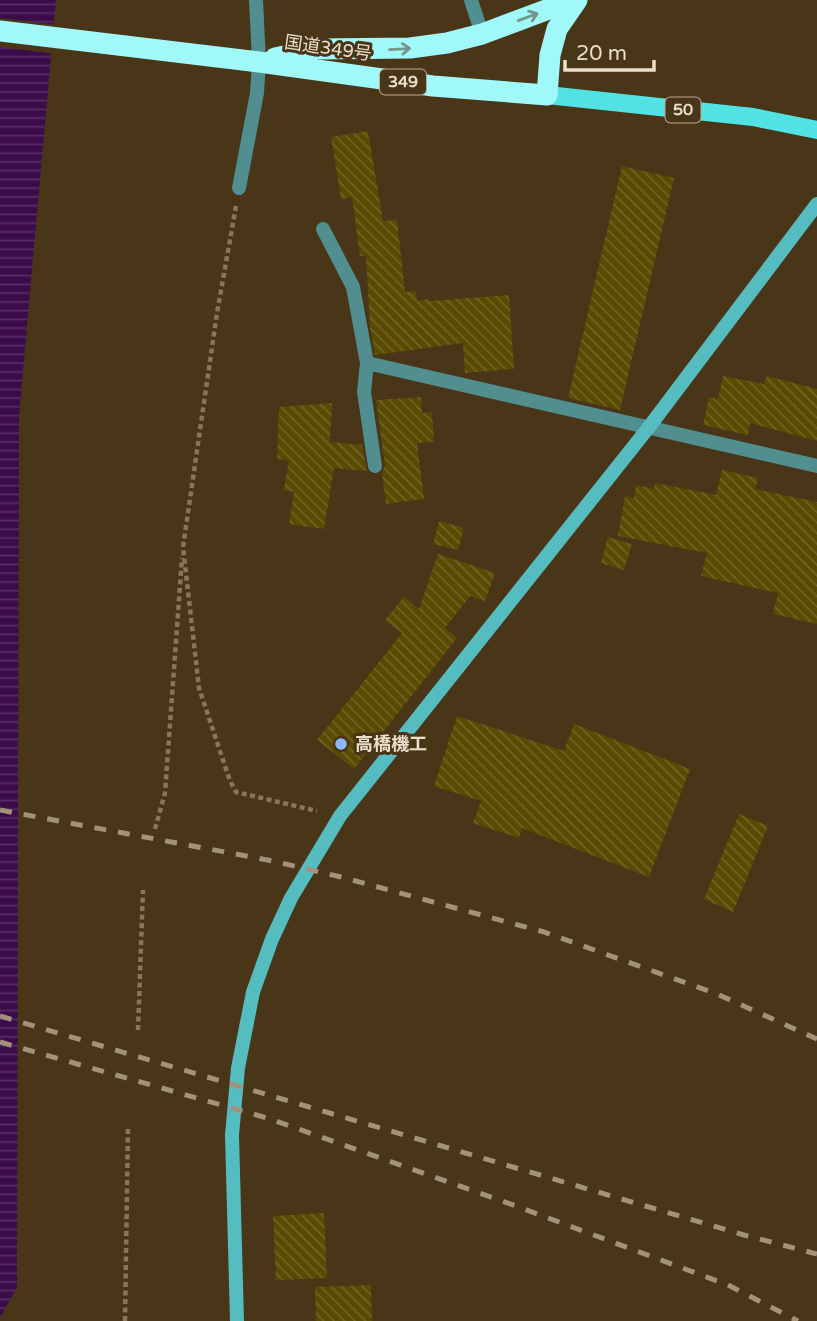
<svg xmlns="http://www.w3.org/2000/svg" width="817" height="1321" font-family="'Varela Round','Noto Sans JP',sans-serif">
	<style>
		.water { fill: url(#water-rules) }
		.pier { fill: #493517 }
		.building { fill: url(#building-back-hatch) }
		.lines { fill: none; stroke-linecap: round; stroke-linejoin: round }
		.path { stroke: #87765d; stroke-width: 4.5; stroke-dasharray: 5 3.5; stroke-linecap: butt }
		.street { stroke: #518e8f; stroke-width: 14 }
		.secondary { stroke: #55bdbf; stroke-width: 14 }
		.primary { stroke: #53e2e4; stroke-width: 18 }
		.highway { stroke: #a0f8f9; stroke-width: 21 }
		.rail { stroke: #a2927b; stroke-width: 5; stroke-dasharray: 12 12; stroke-linecap: butt }
		.oneway { stroke: #749688 }
		.poi-dot { fill: #8abafc; stroke: #493517; stroke-width: 2.5 }
		.labels { text-anchor: middle; dominant-baseline: central; stroke-width: 6; stroke-linejoin: round; paint-order: stroke }
		.shield { fill: #493517; stroke: #baab96; stroke-width: 2 }
		.shield-label { font-size: 16px; font-weight: bold; fill: #eadecd }
		.street-label { font-size: 18px; fill: #eadecd; stroke: #493517 }
		.poi-label { font-size: 18px; font-weight: bold; fill: #eadecd; stroke: #493517; text-anchor: start }
	</style>
	<defs>
		<pattern id="water-rules" width="6" height="5" patternUnits="userSpaceOnUse" patternTransform="scale(1.75)"><rect width="6" height="5" fill="#3b0b4a"/><path d="M0 2.5h6" fill="none" stroke="#582e63"/></pattern>
		<pattern id="building-back-hatch" width="6" height="6" patternUnits="userSpaceOnUse" patternTransform="scale(1.75)"><rect width="6" height="6" fill="#594b01"/><path d="M-1 5l2 2M0 0l6 6M5-1l2 2" fill="none" stroke="#716425"/></pattern>
	</defs>
	<rect width="100%" height="100%" fill="#493517"/>
	<polygon class="water" points="0,0 56,0 19,416 17,1287 0,1318"/>
	<polygon class="pier" points="0,18 57,25 55,54 0,47"/>
	<g class="building">
		<polygon points="368,131 383,221 397,220 405,292 416,291 417,301 428,299 429,301 509,295 514,369 465,373 463,343 375,355 370,327 366,256 360,256 352,197 341,199 331,137"/>
		<polygon points="622,166 674,178 620,410 568,398"/>
		<polygon points="723,376 764,384 767,376 817,389 817,441 750,423 748,435 703,425 709,397 718,399"/>
		<polygon points="421,397 422,413 432,412 434,442 417,443 424,499 386,504 382,473 385,465 376,400"/>
		<polygon points="332,403 330,442 362,445 367,471 334,468 324,529 289,524 294,492 284,490 289,460 277,459 279,407"/>
		<polygon points="722,470 758,478 755,489 817,502 817,624 773,614 778,593 701,576 707,553 618,536 625,496 634,498 636,485 654,489 655,483 716,495"/>
		<polygon points="439,521 464,528 458,550 433,544"/>
		<polygon points="608,537 632,544 624,570 601,563"/>
		<polygon points="438,554 495,573 485,601 470,596 445,628 457,638 354,769 317,740 402,633 385,620 404,597 419,609"/>
		<polygon points="457,716 564,751 574,724 690,769 649,877 522,828 519,838 473,823 481,801 434,786"/>
		<polygon points="739,814 768,826 733,912 704,899"/>
		<polygon points="324,1213 327,1278 276,1280 273,1216"/>
		<polygon points="371,1285 372,1321 316,1321 315,1287"/>
	</g>
	<g class="lines">
		<g class="path">
			<polyline points="236,206 217,313 183,547 199,688 230,781 236,792 317,811"/>
			<polyline points="155,829 165,793 182,558"/>
			<polyline points="138,1030 143,890"/>
			<polyline points="125,1321 128,1127"/>
		</g>
		<g class="street">
			<polyline points="471,0 482,34"/>
			<polyline points="239,188 257,93 259,62 256,0"/>
			<polyline points="323,229 353,287 367,363 817,466"/>
			<polyline points="367,363 364,392 375,466"/>
		</g>
		<polyline class="secondary" points="237,1321 232,1135 238,1068 253,992 272,939 291,898 340,816 649,427 817,204"/>
		<polyline class="primary" points="547,95 753,117 817,130"/>
		<g class="highway">
			<polyline points="0,31 259,62 433,86 547,95 550,55 557,29 577,0"/>
			<polyline points="275,58 317,49 410,48 447,43 482,34 573,0"/>
		</g>
		<g class="rail">
			<polyline points="0,810 273,861 341,877 544,932 717,994 817,1039"/>
			<polyline points="0,1016 744,1235 817,1254"/>
			<polyline points="0,1042 267,1118 516,1206 728,1285 798,1321"/>
		</g>
	</g>
	<defs><path id="oneway-shaft" d="M-6 0H5M1.5-3L5.5 0L1.5 3" fill="none" stroke-width="1.6" stroke-linecap="round" stroke-linejoin="round" transform="scale(1.75)"/></defs>
	<g class="oneway">
		<use href="#oneway-shaft" transform="translate(528 17) rotate(-20)"/>
		<use href="#oneway-shaft" transform="translate(400 49) rotate(-3)"/>
	</g>
	<circle class="poi-dot" cx="341" cy="744" r="7"/>
	<g class="labels">
		<g class="shield">
			<rect x="380" y="69.5" width="46" height="25" rx="5"/>
			<rect x="665.5" y="97.5" width="35" height="25" rx="5"/>
		</g>
		<g class="shield-label">
			<text x="403" y="82">349</text>
			<text x="683" y="110">50</text>
		</g>
		<g class="street-label">
			<text transform="translate(328 48) rotate(8)">国道349号</text>
		</g>
		<g class="poi-label">
			<text x="355" y="744">高橋機工</text>
		</g>
	</g>
	<path d="M565 60v10h89v-10" fill="none" stroke="#eadecd" stroke-width="3.5"/>
	<text x="576" y="60" font-size="21" fill="#eadecd" stroke="#493517" stroke-width="5" paint-order="stroke">20 m</text>
</svg>
